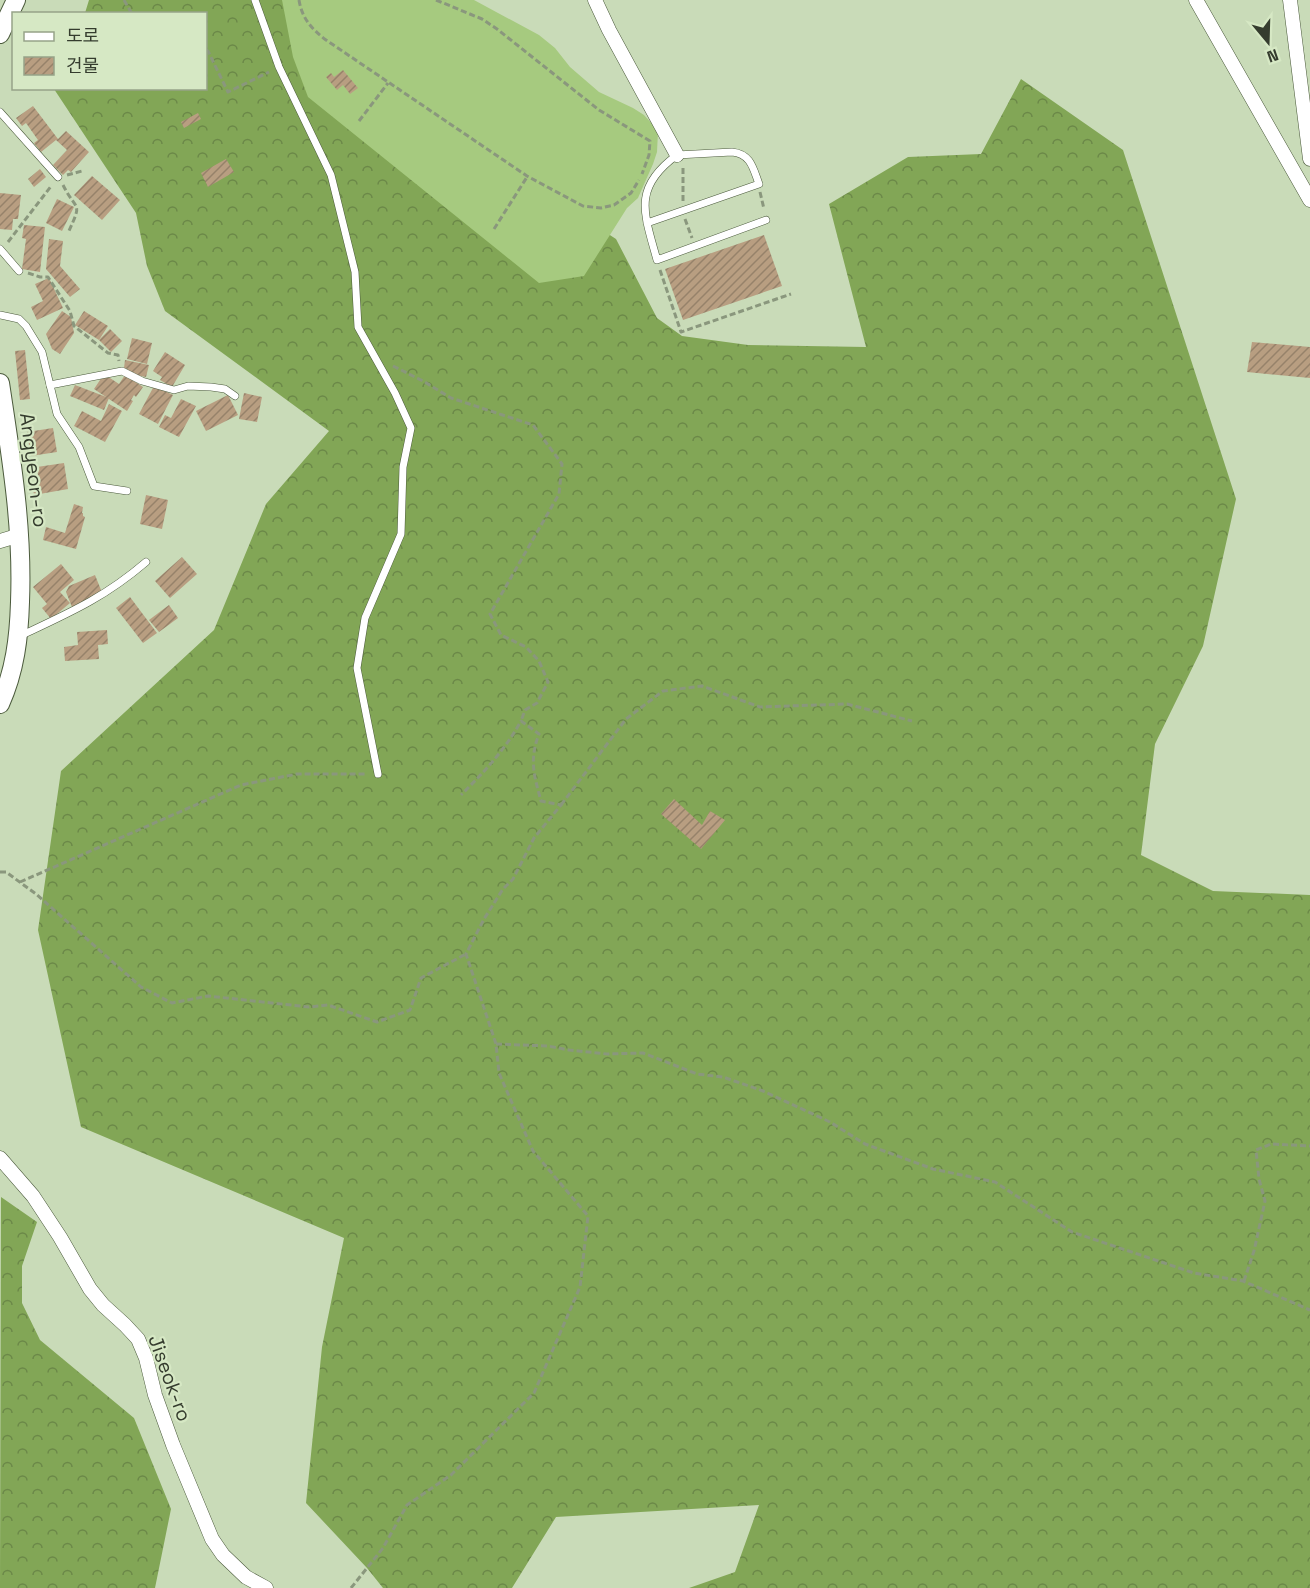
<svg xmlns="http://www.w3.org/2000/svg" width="1310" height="1588" font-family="'Space Grotesk','Noto Sans KR',sans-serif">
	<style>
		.forest { fill: url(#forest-crowns) }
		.pitch { fill: #a6ca7f }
		.building { fill: url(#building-hatch) }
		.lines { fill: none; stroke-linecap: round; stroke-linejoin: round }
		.lane-casing { stroke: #4b5a3c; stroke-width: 8 }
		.street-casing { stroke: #4b5a3c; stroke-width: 15 }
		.secondary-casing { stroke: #4b5a3c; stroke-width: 20 }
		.path { stroke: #8a977d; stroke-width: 3; stroke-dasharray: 6 3; stroke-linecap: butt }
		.lane { stroke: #fff; stroke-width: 7 }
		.street { stroke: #fff; stroke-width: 14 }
		.secondary { stroke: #fff; stroke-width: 18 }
		.labels { text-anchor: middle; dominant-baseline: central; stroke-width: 4.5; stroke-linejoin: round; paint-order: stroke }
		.street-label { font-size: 20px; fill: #353c2e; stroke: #d6e8c4 }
	</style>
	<defs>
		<pattern id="forest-crowns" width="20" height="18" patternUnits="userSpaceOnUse" patternTransform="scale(1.5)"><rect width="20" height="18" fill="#82a656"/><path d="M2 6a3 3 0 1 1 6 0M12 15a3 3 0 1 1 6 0" fill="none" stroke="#6b8848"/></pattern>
		<pattern id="building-hatch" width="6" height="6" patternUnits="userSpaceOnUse" patternTransform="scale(1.5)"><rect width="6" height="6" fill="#b89e81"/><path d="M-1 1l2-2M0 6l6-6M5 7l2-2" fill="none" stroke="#96826a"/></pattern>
	</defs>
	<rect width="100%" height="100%" fill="#c9dbb8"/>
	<g class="forest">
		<polygon points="89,0 303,0 421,112 616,239 657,318 682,336 748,345 866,347 829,204 908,157 981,154 1021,79 1123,150 1236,499 1203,646 1155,744 1141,855 1213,891 1310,895 1310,1588 689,1588 735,1572 759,1505 556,1517 512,1588 383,1588 367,1568 306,1503 322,1347 344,1238 81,1127 38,930 61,771 214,630 266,504 329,431 165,311 147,266 136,213 54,89 206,88 206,14 85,13"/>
		<polygon points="1,1197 37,1222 22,1266 22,1303 40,1340 134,1418 171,1509 155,1588 0,1588"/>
	</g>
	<polygon class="pitch" points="282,0 474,0 539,35 555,48 570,67 599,92 633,108 644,115 655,127 658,132 657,152 653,164 638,198 627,208 584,276 539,283 308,97 293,57"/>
	<g class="building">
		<polygon points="343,70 358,88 350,94 343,85 337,90 326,77 331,73 334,77"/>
		<polygon points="33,106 58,139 66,131 89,152 71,172 68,170 63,175 53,165 67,150 56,140 41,152 34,143 38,140 26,123 22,126 16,118"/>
		<polygon points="198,113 201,119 184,128 181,122"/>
		<polygon points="226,159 234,172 208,187 201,173"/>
		<polygon points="40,169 46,177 34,187 28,179"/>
		<polygon points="92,176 120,200 102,220 74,195"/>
		<polygon points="0,193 21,195 18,219 13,219 12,230 0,229"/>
		<polygon points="57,199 74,207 62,231 46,223"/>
		<polygon points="24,225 45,227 40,272 22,269 26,239 22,238"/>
		<polygon points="764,235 782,286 683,320 665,269"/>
		<polygon points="49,239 63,241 60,266 80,289 70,297 46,269"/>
		<polygon points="49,278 63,308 37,320 31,307 43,301 35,284"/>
		<polygon points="62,311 71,317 74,333 60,354 52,349 46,334"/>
		<polygon points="84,311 108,326 99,340 75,325"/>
		<polygon points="110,329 122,341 111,352 99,340"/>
		<polygon points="132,338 152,343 147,364 127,359"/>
		<polygon points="1252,342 1310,347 1310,378 1247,372"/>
		<polygon points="25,350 30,399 20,400 15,351"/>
		<polygon points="165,352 185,365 172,387 160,380 162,377 153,371"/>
		<polygon points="125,360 149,365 146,377 126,373 127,369 124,368"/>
		<polygon points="104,374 119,384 125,375 143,387 136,397 134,395 131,400 133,401 127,411 94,389"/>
		<polygon points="75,385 109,398 104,410 70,396"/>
		<polygon points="154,386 173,395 158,424 139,414"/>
		<polygon points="244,393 262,397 257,422 239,419"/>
		<polygon points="228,395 238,415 206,431 196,411"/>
		<polygon points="181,399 196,406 179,437 159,427 165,415 171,418"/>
		<polygon points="109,404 122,411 105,442 74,426 82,411 101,421"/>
		<polygon points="53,428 57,452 31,456 27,432"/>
		<polygon points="64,463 68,489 34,495 32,485 39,484 37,467"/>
		<polygon points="146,495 168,500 162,529 140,524"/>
		<polygon points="74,504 83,507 82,513 83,513 83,516 85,517 76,549 43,540 46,527 65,533"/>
		<polygon points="182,557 197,574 170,598 155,581"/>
		<polygon points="61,564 74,580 60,592 70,603 51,619 42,608 47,604 33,587"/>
		<polygon points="95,575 103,595 72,607 66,592 69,586"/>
		<polygon points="130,597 157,633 143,643 116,608"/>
		<polygon points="169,605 178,618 159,632 149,620"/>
		<polygon points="107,630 108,644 98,645 99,659 65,661 64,647 78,645 77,632"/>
		<polygon points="674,799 702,825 710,811 725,820 701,849 661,814"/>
	</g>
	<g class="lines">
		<g class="lane-casing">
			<g id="lane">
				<polyline points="255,0 279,67 331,175 355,272 358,327 395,393 411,428 403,467 401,534 365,618 357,668 378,774"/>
				<polyline points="0,112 58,177"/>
				<path d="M647,223L759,184C753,168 751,154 732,152L677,155C632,188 644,213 657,260L766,220"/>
				<polyline points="0,249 19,271"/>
				<polyline points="0,315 19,319 26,326 42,352 57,414 79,447 94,486 127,491"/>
				<polyline points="50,385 122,371 142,381 174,390 188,386 211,387 225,389 235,396"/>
				<path d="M20,636C69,613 104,598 146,562"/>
			</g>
		</g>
		<g class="street-casing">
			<g id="street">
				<polyline points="595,0 609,30 677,155"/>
				<polyline points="1196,0 1310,200"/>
				<polyline points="1290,0 1310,159"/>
				<polyline points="0,541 20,535"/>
				<polyline points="0,1158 33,1196 60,1237 90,1289 103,1305 125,1325 138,1339 146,1358 155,1395 173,1445 212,1539 223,1555 246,1577 266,1588"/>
			</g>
		</g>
		<g class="secondary-casing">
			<g id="secondary">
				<polyline points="0,34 16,0"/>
				<path d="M0,383C11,457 23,526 20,602C19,637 15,671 0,704"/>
			</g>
		</g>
		<g class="path">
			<polyline points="124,0 132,14"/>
			<path d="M299,0C302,19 312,29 326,40L527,176L583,206L601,208L614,205L631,193L639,180"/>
			<polyline points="436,0 482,19 497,29 599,110 650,141 649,155 642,174"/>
			<polyline points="206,50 208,51 228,92 269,72"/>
			<polyline points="359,121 388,83"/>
			<polyline points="67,175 82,171"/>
			<path d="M63,185C77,213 83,200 68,233"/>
			<polyline points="760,192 764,209"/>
			<polyline points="683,201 683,166"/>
			<polyline points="685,219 692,238"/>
			<polyline points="494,229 527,177"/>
			<polyline points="8,242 52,185"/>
			<polyline points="660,270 681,332 791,294"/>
			<polyline points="28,273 40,277 48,277 70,311 74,326 108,353 118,355 119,361"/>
			<polyline points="393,366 423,381 451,398 533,425 562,464 559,494 490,614 501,635 526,647 539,661 548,682 537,703 525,710 521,721"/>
			<polyline points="561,805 626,719 663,691 702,686 760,707 847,704 912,721"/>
			<polyline points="0,872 6,872 36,894 141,987 172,1003 208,996 309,1007 328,1005 377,1022 410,1010 421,978 466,954"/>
			<polyline points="20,882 241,785 297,774 367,774"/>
			<polyline points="496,1044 548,1046 569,1050 607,1054 643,1053 697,1074 723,1077 763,1091 830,1122 865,1144 933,1169 995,1182 1072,1232 1194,1273 1243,1281 1310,1310"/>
			<polyline points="1244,1281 1254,1251 1265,1201 1259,1179 1256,1150 1271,1144 1310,1146"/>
			<path d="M351,1588L383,1548L407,1505L451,1475L534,1393L580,1287L588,1216L533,1151L499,1073L496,1044L466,954L484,919L503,889L513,879L534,838L561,805L541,801C534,775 529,760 539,734L521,721C505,750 484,772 461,795"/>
		</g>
		<use href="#lane" class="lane"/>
		<use href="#street" class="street"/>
		<use href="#secondary" class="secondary"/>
	</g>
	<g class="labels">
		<g class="street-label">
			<text transform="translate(34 470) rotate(83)">Angyeon-ro</text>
			<text transform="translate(170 1378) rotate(70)">Jiseok-ro</text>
		</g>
	</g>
	<rect x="12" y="12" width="195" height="78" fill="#d6e8c4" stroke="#96a388" stroke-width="1.5"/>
	<rect x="24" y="32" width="30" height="9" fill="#ffffff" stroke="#96a388" stroke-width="1.5"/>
	<text x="66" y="42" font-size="18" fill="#353c2e">도로</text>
	<rect x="24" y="57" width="30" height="18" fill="url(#building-hatch)" stroke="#96a388" stroke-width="1.5"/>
	<text x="66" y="72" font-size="18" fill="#353c2e">건물</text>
	<g transform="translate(1268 42) rotate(161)" stroke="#d6e8c4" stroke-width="4.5" paint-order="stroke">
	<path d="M0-4.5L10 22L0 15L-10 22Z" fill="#353c2e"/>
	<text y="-9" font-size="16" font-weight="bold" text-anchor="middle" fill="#353c2e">N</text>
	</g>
</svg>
